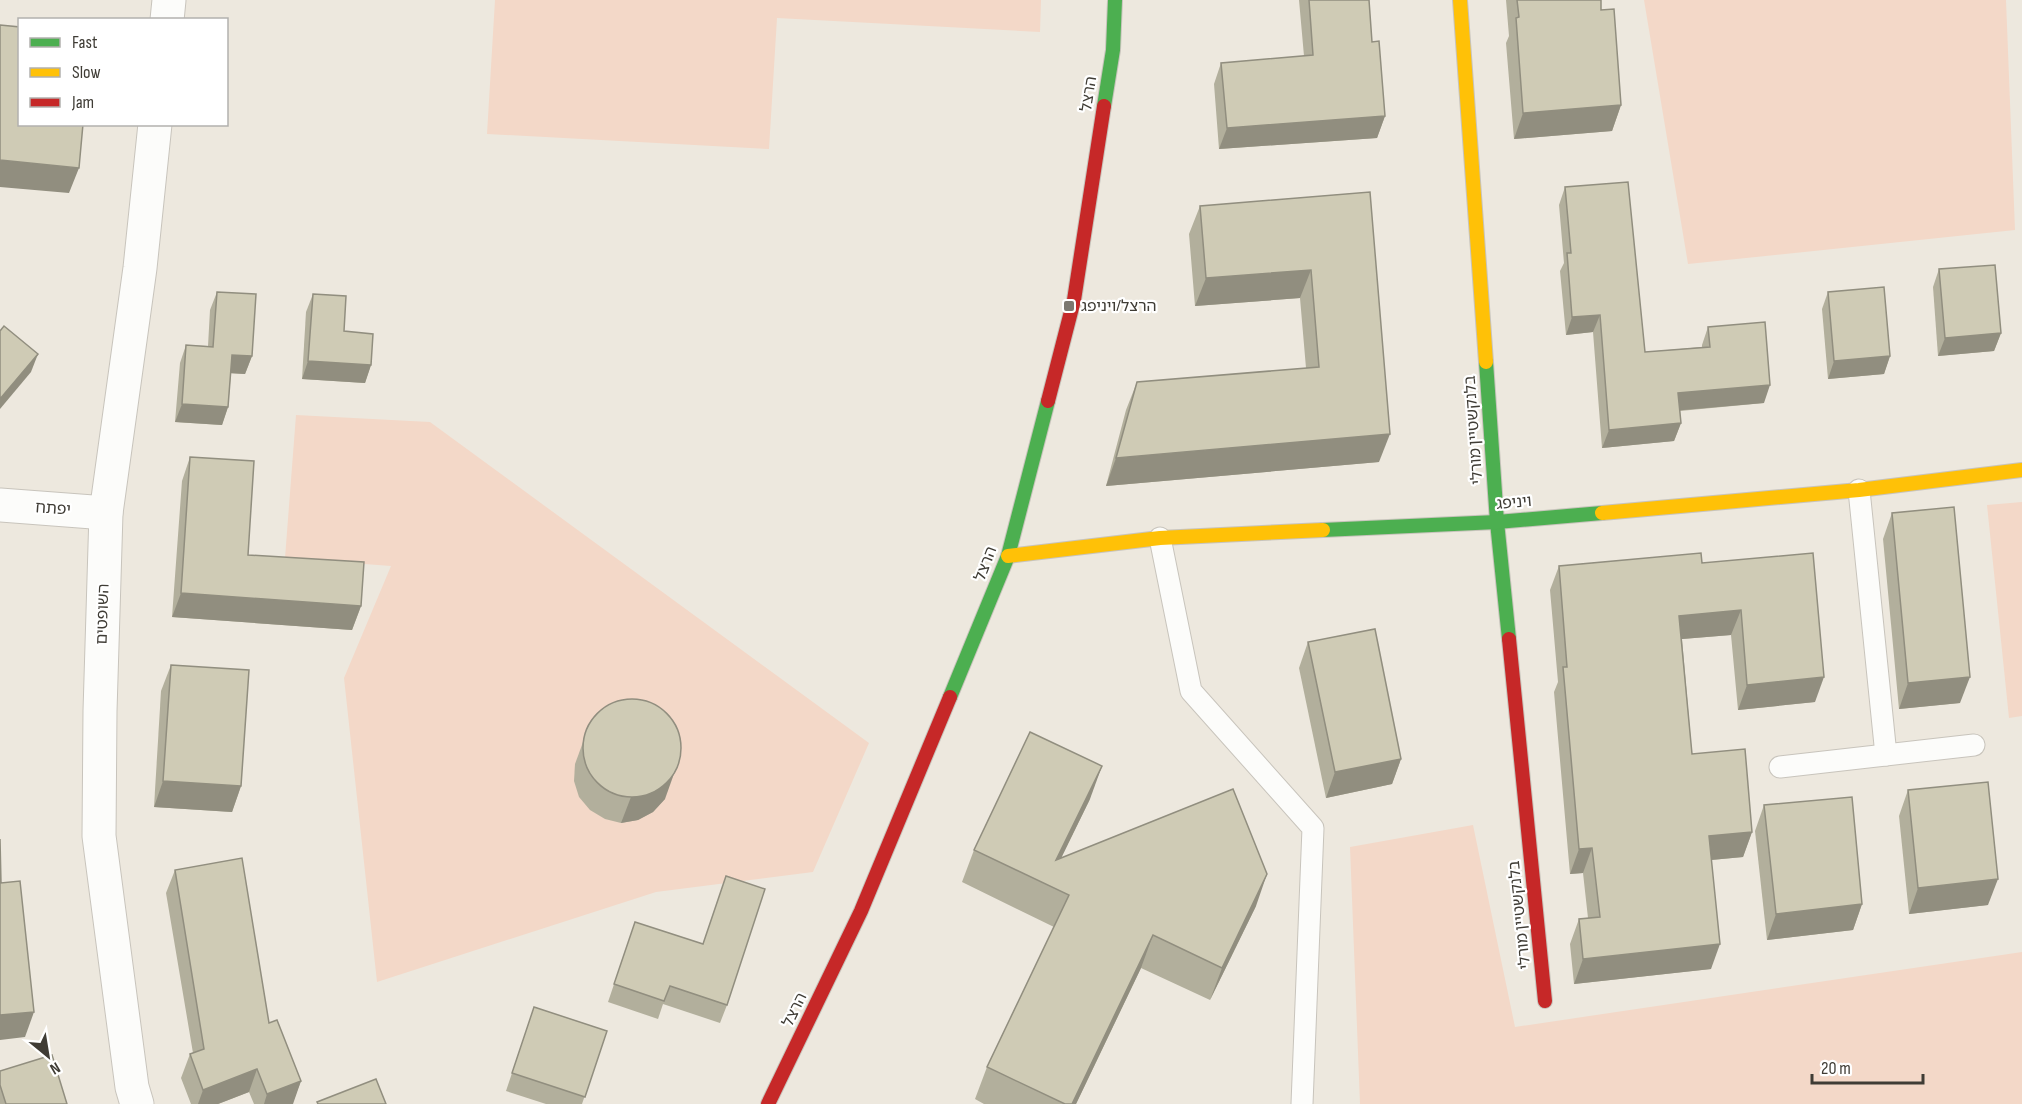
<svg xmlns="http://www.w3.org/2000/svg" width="2022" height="1104" font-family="'Sofia Sans Condensed','Noto Sans Hebrew',sans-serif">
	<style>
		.green { fill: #f3d8c8 }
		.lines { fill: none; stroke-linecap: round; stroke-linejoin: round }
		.lane-casing { stroke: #c8c4bc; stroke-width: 23 }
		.street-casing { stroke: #c8c4bc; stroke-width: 35 }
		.fast-casing { stroke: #c8c4bc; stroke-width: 16 }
		.slow-casing { stroke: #c8c4bc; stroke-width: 16 }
		.jam-casing { stroke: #c8c4bc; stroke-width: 16 }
		.lane { stroke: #fcfcfa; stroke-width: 21 }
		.street { stroke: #fcfcfa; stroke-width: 33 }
		.fast { stroke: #4caf50; stroke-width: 14 }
		.slow { stroke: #ffc107; stroke-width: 14 }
		.jam { stroke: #c62828; stroke-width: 14 }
		.wall { fill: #b2af9c }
		.shaded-wall { fill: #918e7f }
		.building { fill: #cfcbb5; stroke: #918e7f; stroke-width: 1.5 }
		.poi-dot { fill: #7c7870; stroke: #fff; stroke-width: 2 }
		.labels { text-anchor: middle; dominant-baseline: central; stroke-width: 4.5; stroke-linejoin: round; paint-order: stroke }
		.street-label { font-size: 16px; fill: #3f3c35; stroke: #fff }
		.poi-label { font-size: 16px; fill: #3f3c35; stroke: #fff; text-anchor: start }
	</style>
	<rect width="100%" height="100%" fill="#ede8de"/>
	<g class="green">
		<polygon points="495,0 1041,0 1040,32 777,18 769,149 487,134"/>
		<polygon points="1644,0 2006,0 2015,230 1688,264"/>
		<polygon points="296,415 430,422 869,743 813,872 656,892 377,982 344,678 391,566 285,558"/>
		<polygon points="2022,502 2022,716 2009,718 1987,505"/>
		<polygon points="1473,825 1515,1027 2022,952 2022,1104 1360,1104 1350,847"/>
	</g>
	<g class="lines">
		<g class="lane-casing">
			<g id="lane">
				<polyline points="1859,490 1886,755"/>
				<polyline points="1160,538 1191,691 1313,828 1302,1104"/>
				<polyline points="1780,767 1974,745"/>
			</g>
		</g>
		<g class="street-casing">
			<g id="street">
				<polyline points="167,20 169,0"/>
				<polyline points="0,505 106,513"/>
				<polyline points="137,1104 132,1087 99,836 100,711 106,513 140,268 155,124"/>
			</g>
		</g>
		<g class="fast-casing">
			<g id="fast">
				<polyline points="1104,106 1113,50 1115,0"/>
				<polyline points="1486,362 1497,522 1509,639"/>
				<polyline points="1323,530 1497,522 1602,513"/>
				<polyline points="950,697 1008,556 1048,401"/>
			</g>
		</g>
		<g class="slow-casing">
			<g id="slow">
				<polyline points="1460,0 1486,362"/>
				<polyline points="1602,513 1859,490 2022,470"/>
				<polyline points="1008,556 1160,538 1323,530"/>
			</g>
		</g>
		<g class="jam-casing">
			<g id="jam">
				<polyline points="1048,401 1074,300 1104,106"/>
				<polyline points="1509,639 1545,1001"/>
				<polyline points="768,1104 861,911 950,697"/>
			</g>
		</g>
		<use href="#lane" class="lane"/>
		<use href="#street" class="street"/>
		<use href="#fast" class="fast"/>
		<use href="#slow" class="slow"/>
		<use href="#jam" class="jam"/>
	</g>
	<g class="wall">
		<polygon points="1299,0 1369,0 1372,42 1385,116 1377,138 1219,149 1214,84 1221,63 1304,56"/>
		<polygon points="1506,0 1601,0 1601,10 1621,105 1612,131 1514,139 1506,43 1509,36"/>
		<polygon points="1565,187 1645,352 1702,347 1702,345 1708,327 1764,403 1680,411 1681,423 1674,441 1602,448 1593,332 1566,335 1560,271 1564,263 1559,205"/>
		<polygon points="1370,192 1379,462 1106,486 1126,410 1137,382 1306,368 1300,298 1195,306 1189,234 1200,206"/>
		<polygon points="1939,269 2001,333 1994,351 1938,356 1933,287"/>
		<polygon points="217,292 252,356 245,374 231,373 228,407 222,425 175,422 180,363 186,345 208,346 210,310"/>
		<polygon points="1828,292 1890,356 1884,374 1828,379 1822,309"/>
		<polygon points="313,294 344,331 371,365 365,383 302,379 306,312"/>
		<polygon points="190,457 248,555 361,606 352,630 172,617 182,481"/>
		<polygon points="1892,513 1960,703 1899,709 1883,539"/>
		<polygon points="1702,563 1815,702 1738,710 1731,635 1682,639 1692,754 1752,832 1743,857 1711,860 1711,969 1574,984 1570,944 1579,919 1588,918 1583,873 1570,874 1554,692 1558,682 1550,590 1559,566"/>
		<polygon points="1308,642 1401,759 1392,784 1326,798 1299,668"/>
		<polygon points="171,665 241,786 232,812 154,807 161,691"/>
		<polygon points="590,723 665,799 653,812 638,820 621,823 605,819 590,810 579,797 574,781 575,764"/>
		<polygon points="1908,790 1988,905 1909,914 1899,816"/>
		<polygon points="1090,799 1061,858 1256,906 1210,1000 1141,968 1076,1104 984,1104 975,1099 987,1067 1054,927 962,882 974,850"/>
		<polygon points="1764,805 1862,904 1853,930 1767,940 1755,831"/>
		<polygon points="175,870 269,1023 301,1081 292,1104 254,1104 249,1092 218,1104 191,1104 181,1078 190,1054 193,1053 166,893"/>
		<polygon points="726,876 727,1005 720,1023 663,1004 658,1019 608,1002 635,922 703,944"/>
		<polygon points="534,1007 607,1031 582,1104 546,1104 506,1091"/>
		<polygon points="0,1071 67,1104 0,1104"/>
	</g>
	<g class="shaded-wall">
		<polygon points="1621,105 1612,131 1514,139 1523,113"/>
		<polygon points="1385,116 1377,138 1219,149 1227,128"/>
		<polygon points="0,160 79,168 69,193 0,187"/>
		<polygon points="1311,270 1300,298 1195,306 1206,278"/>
		<polygon points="1600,315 1593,332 1566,335 1572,317"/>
		<polygon points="2001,333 1994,351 1938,356 1945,338"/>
		<polygon points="38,354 31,372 0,409 0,399"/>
		<polygon points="232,355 252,356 245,374 226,373"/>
		<polygon points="1890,356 1884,374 1828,379 1834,361"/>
		<polygon points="308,361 371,365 365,383 302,379"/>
		<polygon points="1770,385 1764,403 1672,411 1678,393"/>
		<polygon points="182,404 228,407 222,425 175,422"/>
		<polygon points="1681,423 1674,441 1602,448 1609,430"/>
		<polygon points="1390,434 1379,462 1106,486 1116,458"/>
		<polygon points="181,593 361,606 352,630 172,617"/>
		<polygon points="1741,610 1731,635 1670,640 1679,616"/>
		<polygon points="1824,677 1815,702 1738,710 1747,685"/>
		<polygon points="1970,677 1960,703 1899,709 1908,683"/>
		<polygon points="680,757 665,799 653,812 638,820 621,823 631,797"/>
		<polygon points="1401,759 1392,784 1326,798 1335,772"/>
		<polygon points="1102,766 1090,799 1048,885 1056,860"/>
		<polygon points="163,781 241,786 232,812 154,807"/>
		<polygon points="1752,832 1743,857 1700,861 1709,836"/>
		<polygon points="1592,848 1583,873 1570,874 1579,849"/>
		<polygon points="1267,874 1256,906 1210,1000 1222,968"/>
		<polygon points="1998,879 1988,905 1909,914 1918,888"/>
		<polygon points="1862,904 1853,930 1767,940 1776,914"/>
		<polygon points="1153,935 1141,968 1076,1104 1072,1104"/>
		<polygon points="1720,944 1711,969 1574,984 1583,959"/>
		<polygon points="34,1012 25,1037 0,1040 0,1015"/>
		<polygon points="257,1069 249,1092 218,1104 198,1104 203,1090"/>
		<polygon points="301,1081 293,1104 264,1104 267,1094"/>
	</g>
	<g class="building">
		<polygon points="1309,0 1369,0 1372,42 1379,41 1385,116 1227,128 1221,63 1313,55"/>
		<polygon points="1517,0 1601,0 1601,10 1614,9 1621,105 1523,113 1516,18 1519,17"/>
		<polygon points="0,25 20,27 20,124 83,124 79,168 0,160"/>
		<polygon points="1628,182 1645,352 1710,347 1708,327 1765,322 1770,385 1678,393 1681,423 1609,430 1600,315 1572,317 1567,253 1571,253 1565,187"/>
		<polygon points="1370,192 1390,434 1116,458 1137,382 1319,367 1311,270 1206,278 1200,206"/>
		<polygon points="1995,265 2001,333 1945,338 1939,269"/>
		<polygon points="1884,287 1890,356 1834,361 1828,292"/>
		<polygon points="217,292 256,294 252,356 232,355 228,407 182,404 186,345 213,347"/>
		<polygon points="313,294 346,296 344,331 373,334 371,365 308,361"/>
		<polygon points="4,326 38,354 0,399 0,331"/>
		<polygon points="190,457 254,461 248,555 364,562 361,606 181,593"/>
		<polygon points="1954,507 1970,677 1908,683 1892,513"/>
		<polygon points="1701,553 1702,563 1813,553 1824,677 1747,685 1741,610 1679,616 1692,754 1745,749 1752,832 1709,836 1720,944 1583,959 1579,919 1600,917 1592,848 1579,849 1563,667 1567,667 1559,566"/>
		<polygon points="1375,629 1401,759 1335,772 1308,642"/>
		<polygon points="171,665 249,670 241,786 163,781"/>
		<circle cx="632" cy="748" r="49"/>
		<polygon points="1030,732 1102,766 1056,860 1233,789 1267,874 1222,968 1153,935 1072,1104 1065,1104 987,1067 1069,895 974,850"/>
		<polygon points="1988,782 1998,879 1918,888 1908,790"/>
		<polygon points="1852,797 1862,904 1776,914 1764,805"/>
		<polygon points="0,839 1,883 20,881 34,1012 0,1015"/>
		<polygon points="242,858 269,1023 277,1020 301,1081 267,1094 257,1069 203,1090 190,1054 204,1049 175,870"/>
		<polygon points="726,876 765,889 727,1005 670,986 664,1001 614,984 635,922 703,944"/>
		<polygon points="534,1007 607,1031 585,1097 512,1073"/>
		<polygon points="52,1055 67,1104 6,1104 0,1085 0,1071"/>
		<polygon points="376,1079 386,1104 318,1104 317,1102"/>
	</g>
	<rect class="poi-dot" x="1063" y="300" width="12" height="12" rx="3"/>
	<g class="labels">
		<g class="street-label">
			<text transform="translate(1089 94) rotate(-81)">הרצל</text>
			<text transform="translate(1474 430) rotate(-94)">בלנקשטיין מורלי</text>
			<text transform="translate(1514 503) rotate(-5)">ויניפג</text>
			<text transform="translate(53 509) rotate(4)">יפתח</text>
			<text transform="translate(986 564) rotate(-69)">הרצל</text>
			<text transform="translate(103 614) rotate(-88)">השופטים</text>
			<text transform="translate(1520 915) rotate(-96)">בלנקשטיין מורלי</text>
			<text transform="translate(795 1010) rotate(-64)">הרצל</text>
		</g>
		<g class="poi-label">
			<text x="1081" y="306">הרצל/ויניפג</text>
		</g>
	</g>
	<rect x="18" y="18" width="210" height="108" fill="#ffffff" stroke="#b2b1ae" stroke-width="1.5"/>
	<rect x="30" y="38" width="30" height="9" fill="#4caf50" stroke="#b2b1ae" stroke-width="1.5"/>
	<text x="72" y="48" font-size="18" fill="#3f3c35">Fast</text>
	<rect x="30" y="68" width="30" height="9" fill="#ffc107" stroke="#b2b1ae" stroke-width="1.5"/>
	<text x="72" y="78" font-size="18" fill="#3f3c35">Slow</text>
	<rect x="30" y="98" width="30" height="9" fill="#c62828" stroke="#b2b1ae" stroke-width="1.5"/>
	<text x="72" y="108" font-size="18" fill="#3f3c35">Jam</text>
	<g transform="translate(48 1056) rotate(150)" stroke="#ffffff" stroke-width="4.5" paint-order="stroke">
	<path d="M0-4.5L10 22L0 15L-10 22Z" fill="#3f3c35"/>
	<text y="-9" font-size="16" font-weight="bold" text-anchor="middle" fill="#3f3c35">N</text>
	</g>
	<path d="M1812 1074v9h111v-9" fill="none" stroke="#3f3c35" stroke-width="3"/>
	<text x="1821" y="1074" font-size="18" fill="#3f3c35" stroke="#ffffff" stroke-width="4.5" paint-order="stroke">20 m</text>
</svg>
